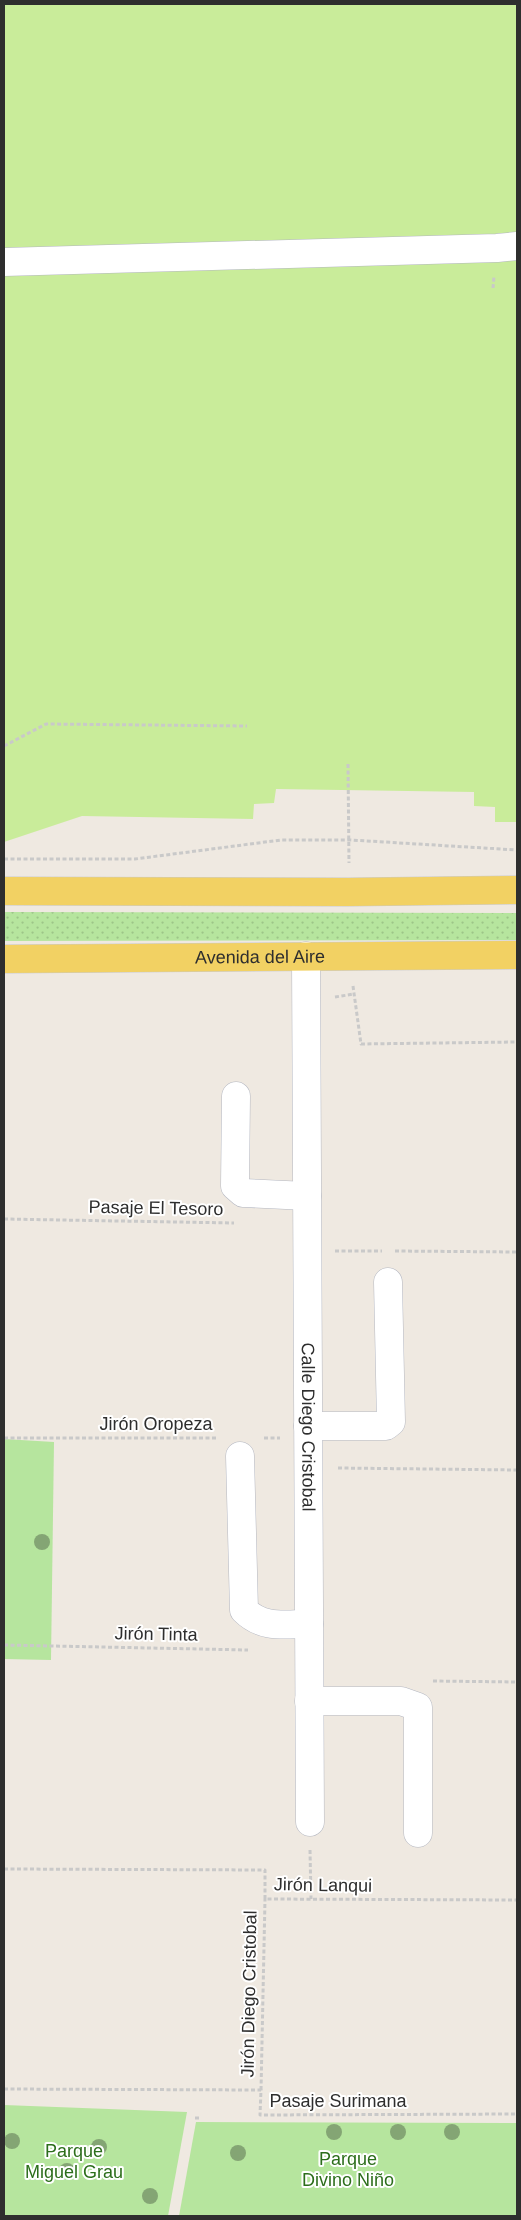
<svg xmlns="http://www.w3.org/2000/svg" width="521" height="2220" font-family="Helvetica,sans-serif">
	<style>
		.grass { fill: url(#grass-dots) }
		.park { fill: #b6e59e }
		.pitch { fill: #c9ec9a }
		.lines { fill: none; stroke-linecap: round; stroke-linejoin: round }
		.minor-casing { stroke: #b4b7c1; stroke-width: 29 }
		.major-casing { stroke: #c9c9c9; stroke-width: 29 }
		.path { stroke: #c9c9c9; stroke-width: 3; stroke-dasharray: 4 2.5; stroke-linecap: butt }
		.minor { stroke: #fff; stroke-width: 28 }
		.major { stroke: #f2d163; stroke-width: 28 }
		.tree { fill: #84a574 }
		.labels { text-anchor: middle; dominant-baseline: central; stroke-width: 4; stroke-linejoin: round; paint-order: stroke }
		.street-label { font-size: 18px; fill: #2e2e2e; stroke: #fff }
		.park-label { font-size: 18px; fill: #2c6e1b; stroke: #fff }
	</style>
	<defs>
		<pattern id="grass-dots" width="8" height="8" patternUnits="userSpaceOnUse" patternTransform="scale(1.25)"><rect width="8" height="8" fill="#b6e59e"/><path d="M2 2h.1M6 6h.1" fill="none" stroke="#9dc588" stroke-width="1.8" stroke-linecap="round"/></pattern>
	</defs>
	<rect width="100%" height="100%" fill="#efe9e1"/>
	<polygon class="grass" points="4,912 517,913 517,940 4,941"/>
	<g class="park">
		<polygon points="4,1439 54,1442 51,1660 4,1659"/>
		<polygon points="4,2105 187,2112 168,2216 4,2216"/>
		<polygon points="196,2122 517,2123 517,2216 179,2216"/>
	</g>
	<polygon class="pitch" points="4,4 517,4 517,822 495,822 495,807 474,806 474,792 276,789 274,803 254,804 253,819 82,816 4,842"/>
	<g class="lines">
		<g class="minor-casing">
			<g id="minor">
				<polyline points="4,262 497,248 517,246"/>
				<path id="s1" d="M306,956L310,1822"/>
				<polyline points="236,1096 235,1186 243,1193 307,1196"/>
				<polyline points="308,1426 386,1426 391,1422 388,1282"/>
				<path d="M240,1456L244,1610C263,1629 283,1624 309,1624"/>
				<polyline points="309,1701 401,1701 418,1707 418,1833"/>
			</g>
		</g>
		<g class="major-casing">
			<g id="major">
				<polyline points="4,891 348,892 517,890"/>
				<path id="s2" d="M4,959L517,955"/>
			</g>
		</g>
		<g class="path">
			<polyline points="493,288 494,276"/>
			<polyline points="4,746 46,724 247,726"/>
			<polyline points="348,764 349,863"/>
			<polyline points="4,859 135,859 281,840 351,840 517,850"/>
			<polyline points="353,986 361,1044 517,1042"/>
			<polyline points="335,997 354,994"/>
			<polyline points="4,1219 234,1223"/>
			<polyline points="335,1251 382,1251"/>
			<polyline points="395,1251 517,1252"/>
			<polyline points="4,1438 217,1438"/>
			<polyline points="264,1438 280,1438"/>
			<polyline points="338,1468 517,1470"/>
			<polyline points="4,1645 248,1650"/>
			<polyline points="433,1681 517,1682"/>
			<polyline points="310,1850 311,1899"/>
			<polyline points="4,1869 265,1870 265,1899 517,1900"/>
			<polyline points="4,2089 261,2090 260,2115 517,2114"/>
			<polyline points="261,2090 265,1899"/>
			<polyline points="195,2118 199,2118"/>
		</g>
		<use href="#minor" class="minor"/>
		<use href="#major" class="major"/>
	</g>
	<g class="tree">
		<circle cx="42" cy="1542" r="8"/>
		<circle cx="334" cy="2132" r="8"/>
		<circle cx="398" cy="2132" r="8"/>
		<circle cx="452" cy="2132" r="8"/>
		<circle cx="12" cy="2141" r="8"/>
		<circle cx="99" cy="2147" r="8"/>
		<circle cx="238" cy="2153" r="8"/>
		<circle cx="67" cy="2171" r="8"/>
		<circle cx="150" cy="2196" r="8"/>
	</g>
	<g class="labels">
		<g class="street-label">
			<text stroke="none"><textPath href="#s2" startOffset="256">Avenida del Aire</textPath></text>
			<text transform="translate(156 1208) rotate(1)">Pasaje El Tesoro</text>
			<text x="156" y="1424">Jirón Oropeza</text>
			<text stroke="none"><textPath href="#s1" startOffset="471">Calle Diego Cristobal</textPath></text>
			<text transform="translate(156 1634) rotate(1)">Jirón Tinta</text>
			<text transform="translate(323 1885) rotate(1)">Jirón Lanqui</text>
			<text transform="translate(249 1994) rotate(-89)">Jirón Diego Cristobal</text>
			<text x="338" y="2101">Pasaje Surimana</text>
		</g>
		<g class="park-label">
			<text x="74" y="2151">Parque<tspan x="74" dy="21">Miguel Grau</tspan></text>
			<text x="348" y="2159">Parque<tspan x="348" dy="21">Divino Niño</tspan></text>
		</g>
	</g>
	<rect width="521" height="2220" fill="none" stroke="#2e2e2e" stroke-width="10"/>
</svg>
